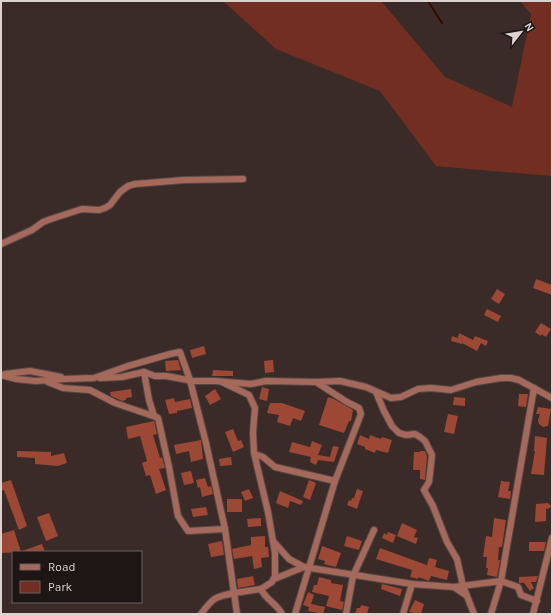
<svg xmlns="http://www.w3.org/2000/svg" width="553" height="615" font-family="Karla,sans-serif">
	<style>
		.green { fill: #722f21 }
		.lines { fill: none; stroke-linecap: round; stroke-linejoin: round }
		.stream { stroke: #360a03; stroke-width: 2 }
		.building { fill: #9d4735 }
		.minor-casing { stroke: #584946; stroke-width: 8 }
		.minor { stroke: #a5695b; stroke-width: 6 }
	</style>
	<rect width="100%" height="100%" fill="#3b2b28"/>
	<polygon class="green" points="223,1 381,1 445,77 512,107 531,14 520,1 552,1 552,176 436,166 380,91 276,49"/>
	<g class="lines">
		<polyline class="stream" points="428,1 442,23"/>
	</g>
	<g class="building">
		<polygon points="536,279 552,285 552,295 533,288"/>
		<polygon points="497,289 505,294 499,304 491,299"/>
		<polygon points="487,309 501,316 498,322 484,315"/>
		<polygon points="541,323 551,329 546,337 541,334 541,336 535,332"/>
		<polygon points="459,333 473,340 475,336 488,341 486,346 481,343 477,351 462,343 462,344 451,341 452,336 458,338"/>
		<polygon points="204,346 206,354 192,358 190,350"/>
		<polygon points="178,360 181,370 166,371 165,361"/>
		<polygon points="273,360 274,372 265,373 264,361"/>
		<polygon points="213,370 233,371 233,376 212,376"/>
		<polygon points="262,387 269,389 267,401 259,399"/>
		<polygon points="131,389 132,397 126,398 126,400 122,401 111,396 110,392"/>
		<polygon points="215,389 221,399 210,405 205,396"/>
		<polygon points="519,394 528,394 526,407 518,406"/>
		<polygon points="328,397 334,399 353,410 351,421 349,421 344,433 319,425"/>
		<polygon points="454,397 465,398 465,406 453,405"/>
		<polygon points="174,398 175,402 190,399 192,408 177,411 177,413 169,414 165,400"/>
		<polygon points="270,403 282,403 305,411 301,421 293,418 290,426 277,422 279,415 267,413"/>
		<polygon points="538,407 551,409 548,426 543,427 539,424 538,420 540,414 536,414"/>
		<polygon points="448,414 458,416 454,434 444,432"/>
		<polygon points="154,421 157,434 153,435 160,458 162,457 165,468 159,469 166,490 156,494 150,475 146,476 142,463 147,461 140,436 128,439 126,427"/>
		<polygon points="233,429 238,441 241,440 244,447 233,452 225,432"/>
		<polygon points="360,435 369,439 370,435 381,439 382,437 392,440 388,453 376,450 375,453 365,449 365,447 357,444"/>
		<polygon points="535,436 547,438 544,475 531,474 535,451 534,451"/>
		<polygon points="201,440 203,459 191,462 189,451 176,454 174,445"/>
		<polygon points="312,441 322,445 318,455 330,457 329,460 333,446 339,447 334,462 318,460 316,465 310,462 311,457 289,452 292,442 310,447"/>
		<polygon points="17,451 51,452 51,456 64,453 67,463 58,466 35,464 35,458 17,457"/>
		<polygon points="420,451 425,451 427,456 425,480 420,479 420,470 413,470 414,452 420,452"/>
		<polygon points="231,457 232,465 220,466 219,459"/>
		<polygon points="191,471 194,483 184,485 181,473"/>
		<polygon points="205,478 208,487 211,486 213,494 202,497 200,487 198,488 196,480"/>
		<polygon points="11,480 27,526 19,530 4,490 1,491 1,483"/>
		<polygon points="309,480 316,483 310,500 303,497"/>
		<polygon points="501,481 510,482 508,491 511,491 510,499 498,497"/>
		<polygon points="249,489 253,498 245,501 241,492"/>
		<polygon points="357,489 363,491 357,509 347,505 349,500 351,501 352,498 354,498"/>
		<polygon points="280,491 303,501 301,505 290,501 288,508 276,503"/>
		<rect x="227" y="499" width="15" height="13"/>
		<polygon points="548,503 551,506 550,508 546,509 546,521 535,522 536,504"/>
		<polygon points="206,507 208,515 193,517 191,509"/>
		<polygon points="49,513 58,536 46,541 37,517"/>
		<polygon points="261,518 261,526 248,527 247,519"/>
		<polygon points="494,518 506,520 502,547 499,547 498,560 500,560 497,577 487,575 488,568 486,568 487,557 483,557 486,536 492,537"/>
		<polygon points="402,523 417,530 414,537 418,538 416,544 397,536"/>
		<polygon points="14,530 21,552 1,553 1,534"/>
		<polygon points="388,532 396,535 393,543 382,538 384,533 387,535"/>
		<polygon points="265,536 265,547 268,547 269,557 261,558 262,567 254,569 252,556 234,559 232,549 251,545 251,537"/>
		<polygon points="347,536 362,541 359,550 344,546"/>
		<polygon points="222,541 224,555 211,557 208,544"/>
		<polygon points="529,542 546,542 544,551 529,551"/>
		<polygon points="42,544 45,552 22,552 22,551"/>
		<polygon points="322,546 341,553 336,567 324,564 325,561 318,559"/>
		<polygon points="380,548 424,564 427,565 429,558 437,560 435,567 449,571 447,580 431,576 429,581 418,577 418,579 410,577 412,570 376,559"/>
		<polygon points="253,576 255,585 238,588 237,579"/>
		<polygon points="538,576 536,582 531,582 534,588 530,591 524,583 519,583 519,577"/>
		<polygon points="319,577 331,580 331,583 343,585 340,601 344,602 342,610 326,606 329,596 312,592 314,585 317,585"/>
		<polygon points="382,584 402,589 400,596 381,589"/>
		<polygon points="308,592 314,595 311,604 325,607 323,614 308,611 309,607 303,605"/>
		<polygon points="415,600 424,604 421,614 409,612"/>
		<polygon points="361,605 369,607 367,614 355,614 357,608 360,608"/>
	</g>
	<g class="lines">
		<g class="minor-casing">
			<g id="minor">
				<polyline points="1,244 32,230 43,222 51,219 82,209 99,210 105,208 110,205 120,192 128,186 135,184 184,180 243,179"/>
				<polyline points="144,372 149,400 154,416 158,418 169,467 178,516 188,531 225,529"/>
				<polyline points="5,374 30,371 61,377"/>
				<polyline points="1,375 16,379 36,381 64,379 94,378 128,366 170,354 180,352 190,380 206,443 225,529 234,593 261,589 272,582 275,576 275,553 268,512 254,453 253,432 255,408 249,395 222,382"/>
				<polyline points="100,378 122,377 144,372 155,376 166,376 193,381 215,381 251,384 266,381 316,382 340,381 366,387 391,398 401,397 418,389 431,388 451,390 476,382 501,378 511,378 519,380 552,398"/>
				<polyline points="48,382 63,388 90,390 115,403 156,417"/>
				<polyline points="376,392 384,411 392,426 399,433 406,435 415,434 420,437 425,441 432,455 429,482 424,490 433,506 447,542 457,559 463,586 467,596"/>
				<polyline points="255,454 263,457 275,467 335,481"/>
				<polyline points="273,541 289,559 304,567 412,584"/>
				<polyline points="274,579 304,567"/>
				<polyline points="454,587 467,596 474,614"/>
				<path d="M261,589C266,600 277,604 282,614"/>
				<path d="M201,614C213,598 214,597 234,593L237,614"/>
				<polyline points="295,614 335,481 361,414 359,408 347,402 316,382"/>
				<polyline points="346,614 353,576 374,530"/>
				<polyline points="403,614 412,584 454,587 501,581 518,587 521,595 537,601"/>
				<polyline points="491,614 501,581 534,388"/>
				<polyline points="533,614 552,538"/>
			</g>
		</g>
		<use href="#minor" class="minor"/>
	</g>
	<rect width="553" height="615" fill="none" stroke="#dcd2cf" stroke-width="4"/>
	<rect x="12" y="551" width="130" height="52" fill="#1d1614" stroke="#69615f"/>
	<rect x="20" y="564" width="20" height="6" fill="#a5695b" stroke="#69615f"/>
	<text x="48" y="571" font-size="12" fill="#dcd2cf">Road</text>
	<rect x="20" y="581" width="20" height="12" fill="#722f21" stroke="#69615f"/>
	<text x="48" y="591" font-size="12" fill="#dcd2cf">Park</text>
	<g transform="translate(521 32) rotate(59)" stroke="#1d1614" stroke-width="3" paint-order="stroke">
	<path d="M0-3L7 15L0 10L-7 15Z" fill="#dcd2cf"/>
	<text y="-6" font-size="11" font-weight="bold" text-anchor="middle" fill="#dcd2cf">N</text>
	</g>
</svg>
